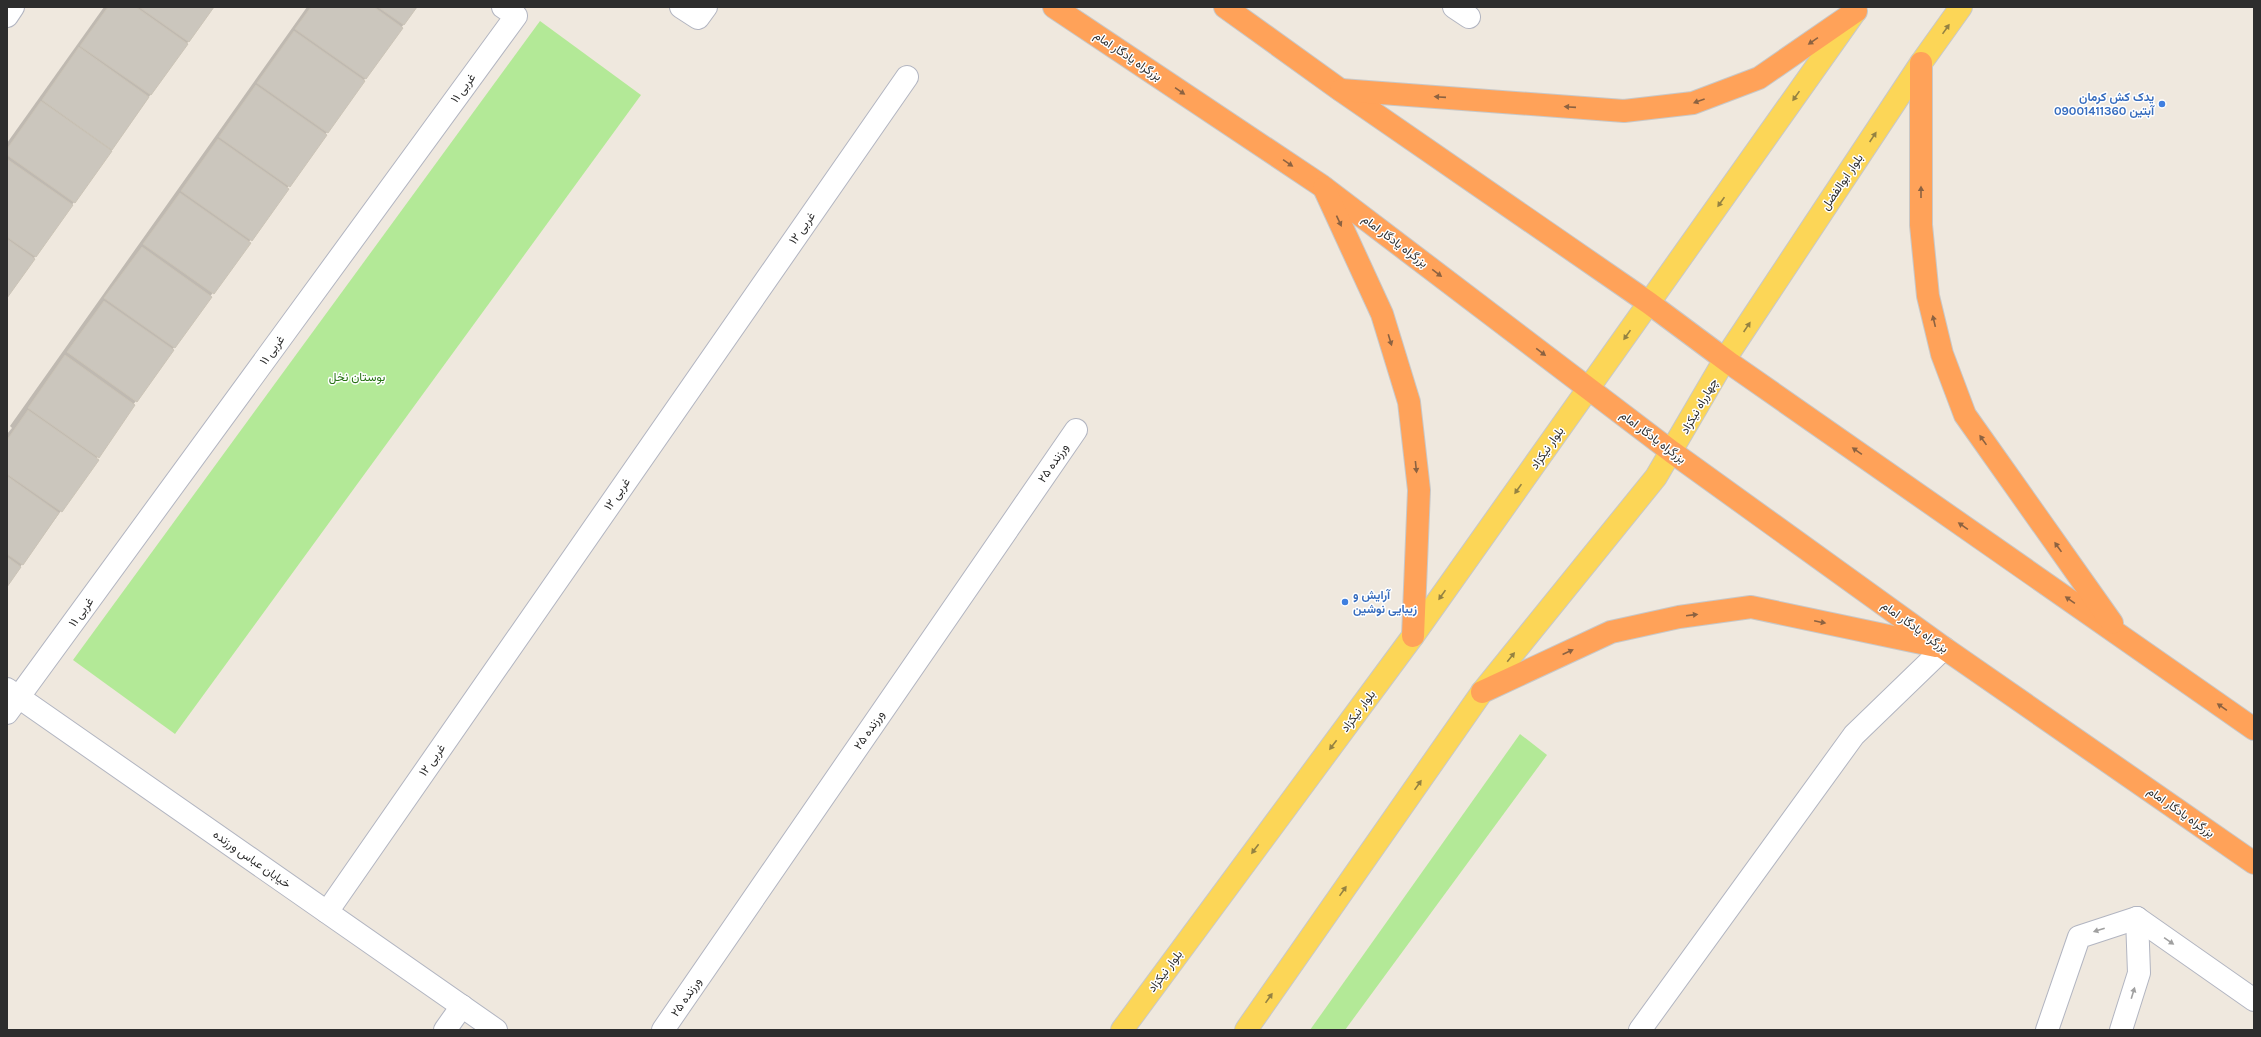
<svg xmlns="http://www.w3.org/2000/svg" width="2261" height="1037" font-family="Karla,Vazirmatn,sans-serif">
	<style>
		.green { fill: #b3e997 }
		.shadow { fill: #0003 }
		.building { fill: #cbc6bd; stroke: #cbc4b7 }
		.lines { fill: none; stroke-linecap: round; stroke-linejoin: round }
		.minor-casing { stroke: #b2b5c1; stroke-width: 24 }
		.major-casing { stroke: #c8c8c8; stroke-width: 24 }
		.highway-casing { stroke: #c8c8c8; stroke-width: 24 }
		.minor { stroke: #fff; stroke-width: 22 }
		.major { stroke: #fcd657; stroke-width: 22 }
		.highway { stroke: #ffa259; stroke-width: 22 }
		.oneway { fill: #948242 }
		.oneway2 { fill: #8c6241 }
		.oneway3 { fill: #a0a0a0 }
		.shop-dot { fill: #3f7fe0; stroke: #fff; stroke-width: 1.5 }
		.labels { text-anchor: middle; dominant-baseline: central; stroke-width: 3; stroke-linejoin: round; paint-order: stroke }
		.street-label { font-size: 12px; fill: #2d2d2d; stroke: #fff }
		.shop-label { font-size: 12px; font-weight: bold; fill: #366cbe; stroke: #fff; text-anchor: end }
		.park-label { font-size: 12px; fill: #287215; stroke: #fff }
	</style>
	<rect width="100%" height="100%" fill="#efe8de"/>
	<g class="green">
		<polygon points="540,21 641,95 175,734 73,660"/>
		<polygon points="1520,734 1547,755 1345,1030 1310,1030"/>
	</g>
	<g class="shadow">
		<polygon points="104,7 213,7 7,296 7,143"/>
		<polygon points="307,7 416,7 133,405 96,459 98,460 7,585 7,434 12,428 10,426"/>
	</g>
	<g class="building">
		<polygon points="108,7 136,7 188,44 151,95 80,46"/>
		<polygon points="139,7 214,7 189,42"/>
		<polygon points="311,7 374,7 403,28 366,79 295,29"/>
		<polygon points="378,7 417,7 404,25"/>
		<polygon points="294,31 365,81 328,133 257,83"/>
		<polygon points="79,47 149,97 112,150 42,100"/>
		<polygon points="256,85 327,135 290,187 219,137"/>
		<polygon points="41,101 112,151 75,203 7,155 7,149"/>
		<polygon points="218,139 289,189 252,241 181,191"/>
		<polygon points="7,159 73,205 36,257 7,237"/>
		<polygon points="180,193 251,243 214,294 143,244"/>
		<polygon points="7,239 35,259 7,298"/>
		<polygon points="142,247 212,297 175,348 104,298"/>
		<polygon points="104,301 174,350 137,402 67,352"/>
		<polygon points="65,355 135,405 99,458 28,408"/>
		<polygon points="28,410 99,460 62,512 7,474 7,440"/>
		<polygon points="7,476 59,513 23,565 7,554"/>
		<polygon points="7,557 21,567 7,587"/>
	</g>
	<g class="lines">
		<g class="minor-casing">
			<g id="minor">
				<polyline points="681,7 698,18 706,7"/>
				<polyline points="1454,7 1469,17"/>
				<polyline points="7,16 13,7"/>
				<polyline points="7,689 496,1030"/>
				<polyline points="7,713 516,16 503,7"/>
				<polyline points="327,912 907,77"/>
				<polyline points="2137,918 2254,1000"/>
				<polyline points="445,1030 462,1006"/>
				<polyline points="663,1030 1076,430"/>
				<polyline points="1640,1030 1854,735 1944,648"/>
				<polyline points="2047,1030 2079,937 2137,918"/>
				<polyline points="2121,1030 2139,973 2137,918"/>
			</g>
		</g>
		<g class="major-casing">
			<g id="major">
				<polyline points="1122,1030 1413,636 1855,12"/>
				<polyline points="1246,1030 1482,692 1656,477 1725,359 1921,63 1961,7"/>
			</g>
		</g>
		<g class="highway-casing">
			<g id="highway">
				<polyline points="1054,7 1322,186 1672,452 1944,648 2254,863"/>
				<polyline points="1225,7 1339,89 1649,303 1731,364 2254,729"/>
				<polyline points="1921,63 1921,225 1928,296 1942,354 1965,415 2112,623"/>
				<polyline points="1341,90 1624,111 1693,103 1759,78 1856,11"/>
				<polyline points="1324,188 1382,314 1409,402 1419,490 1413,636"/>
				<polyline points="1482,692 1611,632 1679,617 1751,607 1936,646"/>
			</g>
		</g>
		<use href="#minor" class="minor"/>
		<use href="#major" class="major"/>
		<use href="#highway" class="highway"/>
	</g>
	<defs><path id="oneway-solid" d="M-6-.8H1V-3.2L6.5 0L1 3.2V.8H-6Z"/></defs>
	<g class="oneway">
		<use href="#oneway-solid" transform="translate(1946 29) rotate(-55)"/>
		<use href="#oneway-solid" transform="translate(1796 96) rotate(125)"/>
		<use href="#oneway-solid" transform="translate(1873 137) rotate(-56)"/>
		<use href="#oneway-solid" transform="translate(1721 202) rotate(125)"/>
		<use href="#oneway-solid" transform="translate(1747 327) rotate(-56)"/>
		<use href="#oneway-solid" transform="translate(1627 335) rotate(125)"/>
		<use href="#oneway-solid" transform="translate(1518 489) rotate(125)"/>
		<use href="#oneway-solid" transform="translate(1442 595) rotate(125)"/>
		<use href="#oneway-solid" transform="translate(1511 657) rotate(-51)"/>
		<use href="#oneway-solid" transform="translate(1333 745) rotate(127)"/>
		<use href="#oneway-solid" transform="translate(1418 785) rotate(-55)"/>
		<use href="#oneway-solid" transform="translate(1255 849) rotate(127)"/>
		<use href="#oneway-solid" transform="translate(1343 891) rotate(-55)"/>
		<use href="#oneway-solid" transform="translate(1269 998) rotate(-55)"/>
	</g>
	<g class="oneway2">
		<use href="#oneway-solid" transform="translate(1813 41) rotate(145)"/>
		<use href="#oneway-solid" transform="translate(1180 91) rotate(34)"/>
		<use href="#oneway-solid" transform="translate(1440 97) rotate(-176)"/>
		<use href="#oneway-solid" transform="translate(1699 101) rotate(160)"/>
		<use href="#oneway-solid" transform="translate(1570 107) rotate(-176)"/>
		<use href="#oneway-solid" transform="translate(1288 163) rotate(34)"/>
		<use href="#oneway-solid" transform="translate(1921 192) rotate(-90)"/>
		<use href="#oneway-solid" transform="translate(1339 221) rotate(65)"/>
		<use href="#oneway-solid" transform="translate(1437 273) rotate(37)"/>
		<use href="#oneway-solid" transform="translate(1934 321) rotate(-103)"/>
		<use href="#oneway-solid" transform="translate(1390 340) rotate(73)"/>
		<use href="#oneway-solid" transform="translate(1541 352) rotate(37)"/>
		<use href="#oneway-solid" transform="translate(1983 440) rotate(-125)"/>
		<use href="#oneway-solid" transform="translate(1857 451) rotate(-145)"/>
		<use href="#oneway-solid" transform="translate(1416 467) rotate(84)"/>
		<use href="#oneway-solid" transform="translate(1963 526) rotate(-145)"/>
		<use href="#oneway-solid" transform="translate(2058 547) rotate(-125)"/>
		<use href="#oneway-solid" transform="translate(2070 600) rotate(-145)"/>
		<use href="#oneway-solid" transform="translate(1692 615) rotate(-7)"/>
		<use href="#oneway-solid" transform="translate(1820 622) rotate(12)"/>
		<use href="#oneway-solid" transform="translate(1568 652) rotate(-25)"/>
		<use href="#oneway-solid" transform="translate(2222 707) rotate(-145)"/>
	</g>
	<g class="oneway3">
		<use href="#oneway-solid" transform="translate(2099 930) rotate(162)"/>
		<use href="#oneway-solid" transform="translate(2169 941) rotate(35)"/>
		<use href="#oneway-solid" transform="translate(2133 993) rotate(-73)"/>
	</g>
	<g class="shop-dot">
		<circle cx="2162" cy="104" r="4"/>
		<circle cx="1345" cy="602" r="4"/>
	</g>
	<g class="labels">
		<g class="street-label">
			<text transform="translate(1128 56) rotate(34)">بزرگراه یادگار امام</text>
			<text transform="translate(463 88) rotate(-54)">غربی ۱۱</text>
			<text transform="translate(1842 182) rotate(-56)">بلوار ابوالفضل</text>
			<text transform="translate(802 228) rotate(-55)">غربی ۱۲</text>
			<text transform="translate(1395 241) rotate(37)">بزرگراه یادگار امام</text>
			<text transform="translate(272 350) rotate(-54)">غربی ۱۱</text>
			<text transform="translate(1699 406) rotate(-60)">چهارراه نیکزاد</text>
			<text transform="translate(1653 437) rotate(37)">بزرگراه یادگار امام</text>
			<text transform="translate(1547 448) rotate(-55)">بلوار نیکزاد</text>
			<text transform="translate(1053 463) rotate(-56)">ورزنده ۲۵</text>
			<text transform="translate(617 494) rotate(-55)">غربی ۱۲</text>
			<text transform="translate(81 612) rotate(-54)">غربی ۱۱</text>
			<text transform="translate(1915 627) rotate(36)">بزرگراه یادگار امام</text>
			<text transform="translate(1358 711) rotate(-53)">بلوار نیکزاد</text>
			<text transform="translate(869 730) rotate(-56)">ورزنده ۲۵</text>
			<text transform="translate(432 760) rotate(-55)">غربی ۱۲</text>
			<text transform="translate(2181 812) rotate(35)">بزرگراه یادگار امام</text>
			<text transform="translate(252 859) rotate(35)">خیابان عباس ورزنده</text>
			<text transform="translate(1165 971) rotate(-53)">بلوار نیکزاد</text>
			<text transform="translate(686 997) rotate(-56)">ورزنده ۲۵</text>
		</g>
		<g class="shop-label">
			<text x="2154" y="97">یدک کش کرمان<tspan x="2154" dy="14">آبتین 09001411360</tspan></text>
			<text x="1353" y="595" text-anchor="start">آرایش و<tspan x="1353" dy="14">زیبایی نوشین</tspan></text>
		</g>
		<g class="park-label">
			<text x="357" y="377">بوستان نخل</text>
		</g>
	</g>
	<rect width="2261" height="1037" fill="none" stroke="#2d2d2d" stroke-width="16"/>
</svg>
